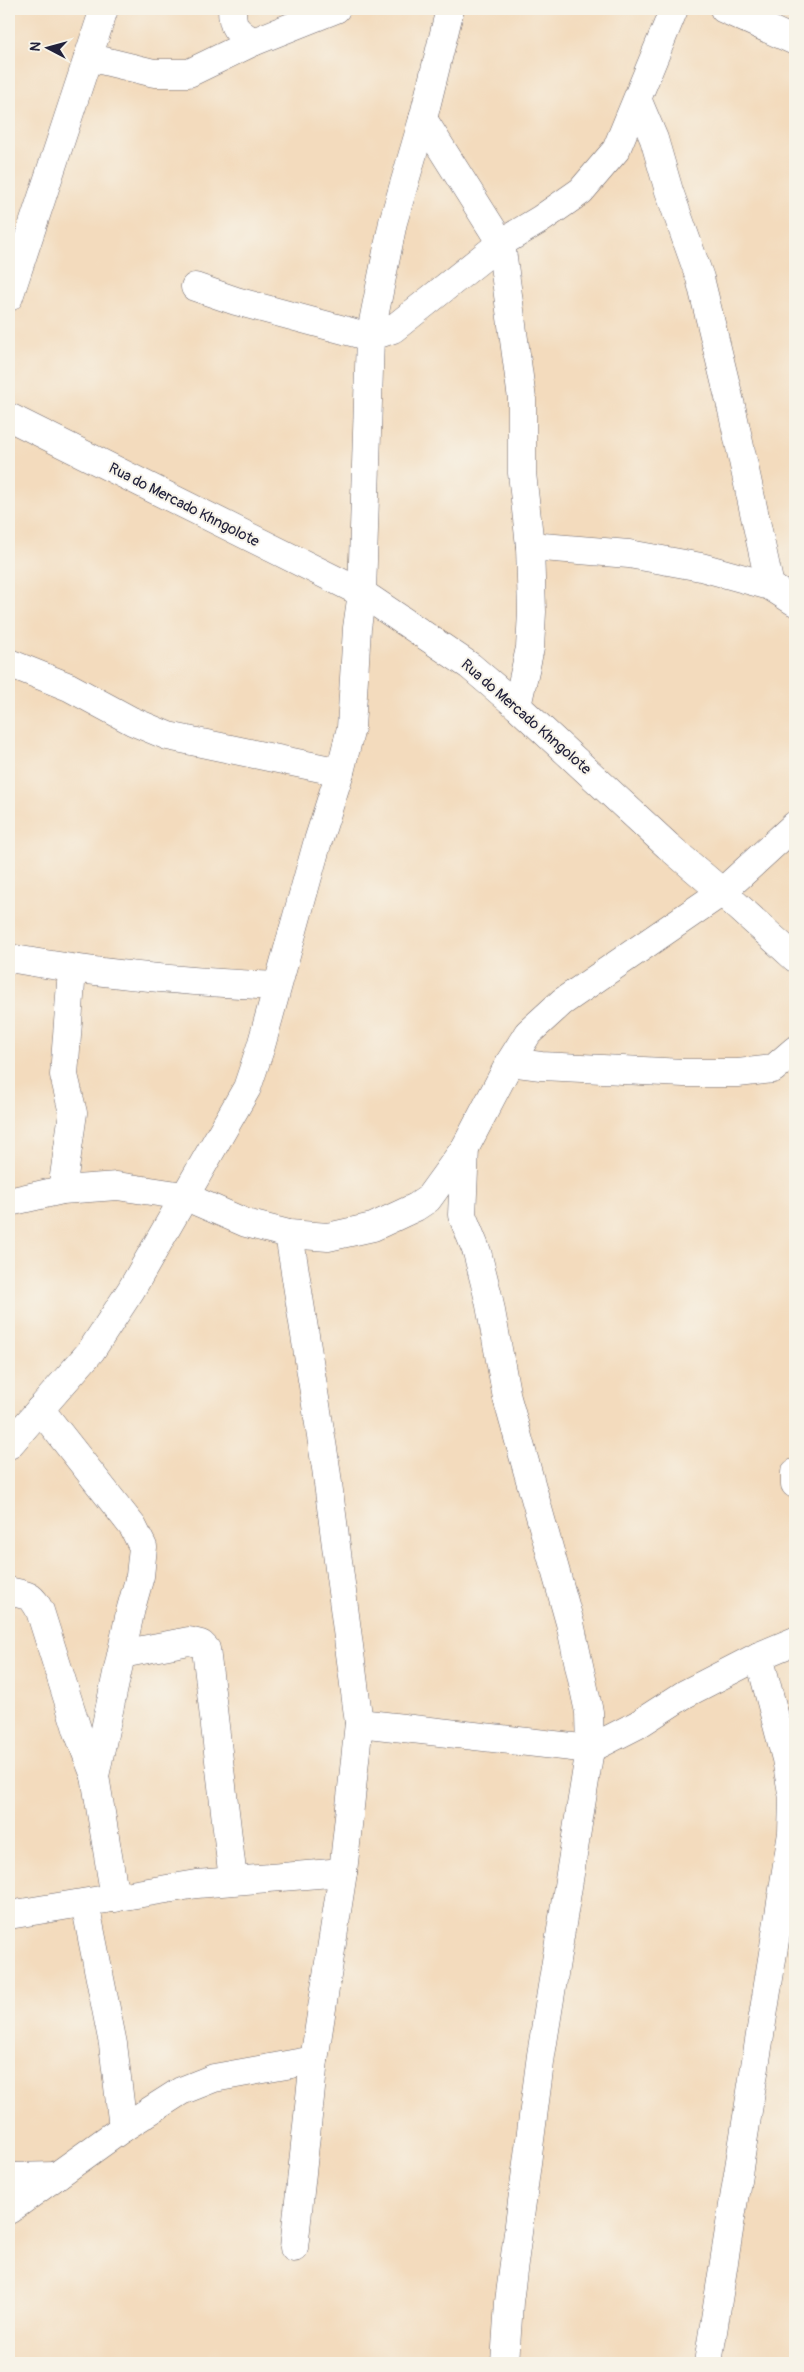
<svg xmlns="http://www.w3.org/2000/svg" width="804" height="2372" font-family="Pangolin,sans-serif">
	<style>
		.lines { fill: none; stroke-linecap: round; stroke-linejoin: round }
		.minor-casing { stroke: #6b6368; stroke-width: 29 }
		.minor { stroke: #fff; stroke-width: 28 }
		.labels { text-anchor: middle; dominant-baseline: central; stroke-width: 4; stroke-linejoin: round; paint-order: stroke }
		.street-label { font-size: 15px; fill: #22223b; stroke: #f7f3e8 }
	</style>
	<rect width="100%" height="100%" fill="#f7f3e8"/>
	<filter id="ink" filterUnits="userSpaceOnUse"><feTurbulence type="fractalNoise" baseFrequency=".02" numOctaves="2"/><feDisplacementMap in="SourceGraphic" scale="10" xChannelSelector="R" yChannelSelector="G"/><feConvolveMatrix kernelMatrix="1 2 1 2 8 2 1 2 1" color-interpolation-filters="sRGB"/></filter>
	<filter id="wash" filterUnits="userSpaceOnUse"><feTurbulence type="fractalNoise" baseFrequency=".0096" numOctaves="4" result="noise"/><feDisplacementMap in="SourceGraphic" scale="20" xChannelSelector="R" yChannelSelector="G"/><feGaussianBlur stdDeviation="1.12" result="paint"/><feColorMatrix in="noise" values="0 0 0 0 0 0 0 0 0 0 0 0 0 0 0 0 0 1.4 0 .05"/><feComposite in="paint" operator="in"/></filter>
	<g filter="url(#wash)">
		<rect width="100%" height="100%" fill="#f3dbbd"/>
	</g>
	<g filter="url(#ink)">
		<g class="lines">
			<g class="minor-casing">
				<g id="minor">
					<path d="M232,9C232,29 237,31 253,42"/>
					<polyline points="724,9 795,41"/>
					<polyline points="88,57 154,73 189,73 253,42 336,9"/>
					<polyline points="638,101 654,139 669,191 700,278 732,410 770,586"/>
					<polyline points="423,119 501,243 522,399 522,473 530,546 532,612 530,648 517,706"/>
					<polyline points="195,287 236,301 370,337 393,329 501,243 541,219 581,191 616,150 674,9"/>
					<polyline points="9,297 104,9"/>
					<polyline points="9,417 362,593 470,666 517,706 668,846 722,892 795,958"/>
					<polyline points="530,546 629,554 701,567 770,586 795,602"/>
					<polyline points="9,663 69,687 132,721 168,736 340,772"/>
					<path d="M9,958C98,974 186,982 277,986"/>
					<polyline points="510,1062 528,1033 562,1002 722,892 795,825"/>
					<polyline points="465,1148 462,1215 477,1252 489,1300 507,1398 570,1623 589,1712 590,1749 541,2055 509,2302 505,2363"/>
					<polyline points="62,1190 73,1113 64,1075 72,970"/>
					<polyline points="9,1202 62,1190 117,1186 184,1196 246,1223 289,1234 328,1237 373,1227 416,1207 428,1199 465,1148 510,1062 541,1066 684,1073 738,1073 773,1069 795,1050"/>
					<polyline points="289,1234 326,1468 359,1723 343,1872 314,2060 294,2248"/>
					<polyline points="40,1409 133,1527 143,1547 140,1576 131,1608 95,1776 115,1898"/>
					<polyline points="9,1445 91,1351 131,1290 247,1088 261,1046 317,844 340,772 351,728 357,628 362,593 370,337 393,222 423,119 450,9"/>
					<polyline points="795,1473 795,1484"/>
					<path d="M9,1591C27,1596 31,1593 40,1611L78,1732L95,1776"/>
					<polyline points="122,1654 189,1641 201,1644 206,1649 233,1880"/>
					<polyline points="359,1723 590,1749 637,1725 685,1694 759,1656 795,1641"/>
					<polyline points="85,1903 113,2044 123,2128"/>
					<polyline points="9,1915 197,1884 343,1872"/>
					<polyline points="9,2177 56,2176"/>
					<polyline points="9,2210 123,2128 181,2091 214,2078 314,2060"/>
					<polyline points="708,2363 792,1833 793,1798 786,1759 759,1656"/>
				</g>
			</g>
			<use href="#minor" class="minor"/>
		</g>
	</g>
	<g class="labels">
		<g class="street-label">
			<text transform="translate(184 505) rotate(27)">Rua do Mercado Khngolote</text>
			<text transform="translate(526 717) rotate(41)">Rua do Mercado Khngolote</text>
		</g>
	</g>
	<rect width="804" height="2372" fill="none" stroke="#f7f3e8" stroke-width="30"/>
	<g transform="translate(48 48) rotate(276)" stroke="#f7f3e8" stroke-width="4" paint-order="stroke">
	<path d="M0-4L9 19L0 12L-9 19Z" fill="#22223b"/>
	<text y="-8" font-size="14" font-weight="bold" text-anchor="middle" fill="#22223b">N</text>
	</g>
</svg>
